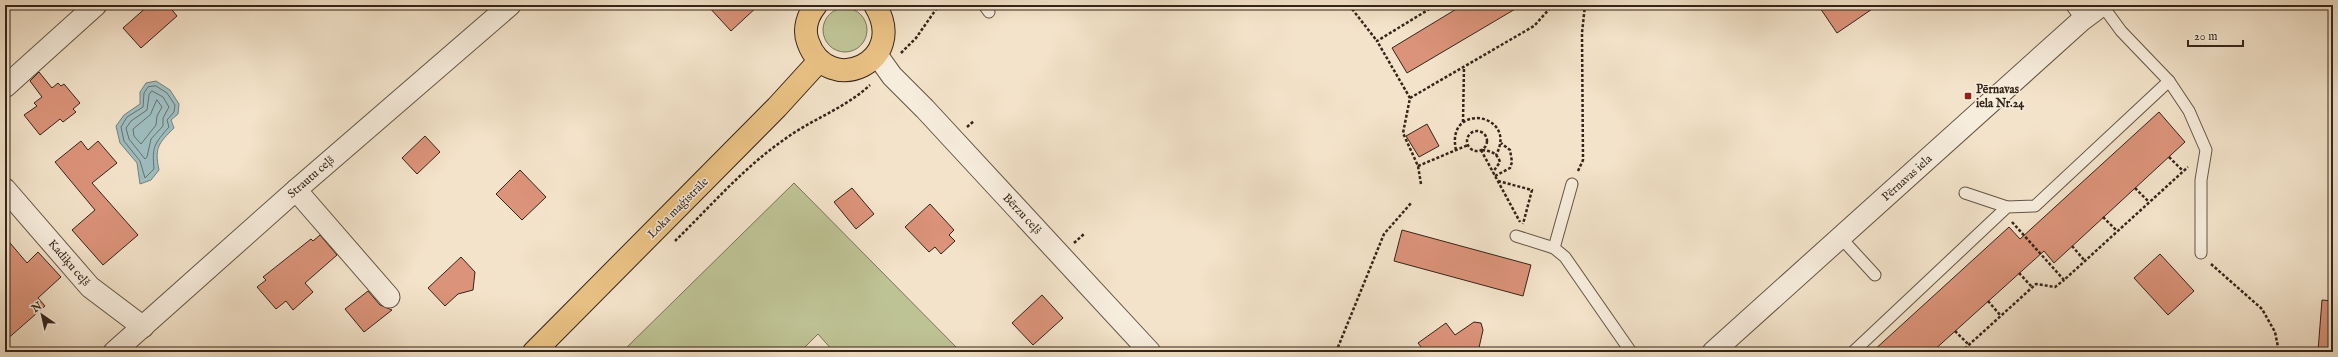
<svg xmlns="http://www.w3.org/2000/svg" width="2338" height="357" font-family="'IM FELL English',serif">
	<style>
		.green { fill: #bec395; stroke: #797457 }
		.water { fill: #9ebdbe; stroke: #74807c }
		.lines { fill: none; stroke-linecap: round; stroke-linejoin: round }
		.shore { stroke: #69706c; stroke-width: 1 }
		.building { fill: #db9379; stroke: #342419 }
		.service-casing { stroke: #645445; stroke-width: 13 }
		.minor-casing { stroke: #645445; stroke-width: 23 }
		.primary-casing { stroke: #342419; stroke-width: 24 }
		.path { stroke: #342419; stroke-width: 2.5; stroke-dasharray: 3 2; stroke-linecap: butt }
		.service { stroke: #f7eddd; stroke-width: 11 }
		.minor { stroke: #f7eddd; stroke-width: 21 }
		.primary { stroke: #eac285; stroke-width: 22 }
		.poi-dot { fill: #8f2418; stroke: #f7eddd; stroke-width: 1.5 }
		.labels { text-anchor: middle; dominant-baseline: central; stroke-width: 3; stroke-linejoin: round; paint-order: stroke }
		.poi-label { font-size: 12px; font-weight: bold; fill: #342419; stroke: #f7eddd; text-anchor: start }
		.street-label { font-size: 12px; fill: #342419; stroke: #f7eddd }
	</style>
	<rect width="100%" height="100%" fill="#f3e3ca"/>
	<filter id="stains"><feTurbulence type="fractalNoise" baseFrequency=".005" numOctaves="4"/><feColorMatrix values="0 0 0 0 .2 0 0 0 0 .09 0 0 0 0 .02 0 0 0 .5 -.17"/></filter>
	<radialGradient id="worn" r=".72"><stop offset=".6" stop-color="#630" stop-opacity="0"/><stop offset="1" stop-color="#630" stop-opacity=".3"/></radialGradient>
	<g class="green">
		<circle cx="845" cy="30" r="22"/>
		<polygon points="794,183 961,352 834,352 818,334 800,352 622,352"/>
	</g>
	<path class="water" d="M156,81L170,90L179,104L178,114L171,120L174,128C159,143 154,147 159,170L151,180L140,184L137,163L120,143L116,126L124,115L140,104V92L146,83Z"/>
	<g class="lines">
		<g class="shore">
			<path d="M156,86L167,93L175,105L174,112L167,120L169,127C154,144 152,147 154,169L145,178L140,161L124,141L121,127L127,117L143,107L144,93L148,87Z"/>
			<polygon points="152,91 163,97 169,107 163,118 163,126 151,139 147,157 145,159 129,139 126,128 131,121 147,110 149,95"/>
			<polygon points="157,100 162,107 157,116 156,125 141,144 134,136 133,129 150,115"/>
		</g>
	</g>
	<g class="building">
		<polygon points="149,5 168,5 177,16 141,48 123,28"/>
		<polygon points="707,5 759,5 731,31"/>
		<polygon points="1463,5 1522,5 1407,73 1392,48"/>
		<polygon points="1818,5 1878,5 1837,33"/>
		<polygon points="39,72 52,88 58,83 61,86 64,84 80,103 73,109 76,112 63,122 60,119 40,135 24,115 37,106 34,103 42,97 30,81"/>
		<polygon points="2159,112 2185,142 2054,263 2044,251 1932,352 1872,352 2009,227 2020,239"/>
		<polygon points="1427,124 1439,146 1419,157 1406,136"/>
		<polygon points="425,136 440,152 417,174 402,158"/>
		<polygon points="81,141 88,150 98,141 117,163 92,183 138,235 103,265 72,230 95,210 55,162"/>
		<polygon points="520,170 546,197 522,220 496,194"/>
		<polygon points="852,188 874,214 856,229 834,202"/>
		<polygon points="930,204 954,230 949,235 955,241 941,254 935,247 929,252 905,227"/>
		<polygon points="1402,230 1531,265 1523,296 1394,261"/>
		<polygon points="320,235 337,255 305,283 313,292 293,310 286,301 276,309 257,287 266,280 263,277 311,239 313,241"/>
		<polygon points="5,237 27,263 38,252 61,277 38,298 45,306 5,341"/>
		<polygon points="2160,254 2194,291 2168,315 2134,278"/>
		<polygon points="461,257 475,272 473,290 458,294 445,306 428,288"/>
		<polygon points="368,291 380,305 392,310 364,332 345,309"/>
		<polygon points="1042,295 1063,318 1033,345 1012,323"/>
		<polygon points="2322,300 2333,301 2333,352 2318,351"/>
		<polygon points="1474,322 1481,323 1483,330 1478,352 1425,352 1418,343 1446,323 1455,335"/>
	</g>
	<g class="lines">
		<g class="service-casing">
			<g id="service">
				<polyline points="984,5 989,12"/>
				<polyline points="2071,5 2082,20"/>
				<polyline points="2102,5 2121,31 2169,81 2189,111 2206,150 2201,180 2201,253"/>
				<polyline points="1965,193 2007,207"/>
				<polyline points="1516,236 1554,248 1565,257 1631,352"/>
				<polyline points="1841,238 1875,275"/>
				<polyline points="1554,248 1572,184"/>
				<polyline points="1853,352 2007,207 2035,206 2169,81"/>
			</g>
		</g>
		<g class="minor-casing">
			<g id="minor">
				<polyline points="877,55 892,76 925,109 1150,352"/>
				<polyline points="5,87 96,5"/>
				<polyline points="5,189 90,287 143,327"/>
				<polyline points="296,190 389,297"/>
				<polyline points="114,352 296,190 510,5"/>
				<polyline points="1713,352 2082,20 2102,5"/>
			</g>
		</g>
		<g class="primary-casing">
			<g id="primary">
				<path d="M816,5C808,15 803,29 808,42C828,98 910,62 875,5"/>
				<polyline points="534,352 777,107 819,61"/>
			</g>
		</g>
		<g class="path">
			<polyline points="1349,5 1377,41"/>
			<polyline points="901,53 916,38 939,5"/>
			<polyline points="1410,98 1534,26 1553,5"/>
			<polyline points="1463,122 1464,67"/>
			<polyline points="967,127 974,121"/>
			<circle cx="1477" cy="141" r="10"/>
			<path d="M1456,150C1445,101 1519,113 1496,155"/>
			<polyline points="1481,150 1520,222"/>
			<path d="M1482,150C1491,151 1497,153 1500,162L1493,172"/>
			<polyline points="2169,157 2183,171"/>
			<polyline points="1418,166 1468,145"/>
			<polyline points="1578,171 1583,160 1582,33 1585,5"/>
			<polyline points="1495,176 1510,168 1512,162 1510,150 1501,143"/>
			<polyline points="1498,181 1532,190 1523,224"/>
			<polyline points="1421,184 1418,166 1403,133 1410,98 1377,41 1436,5"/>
			<polyline points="2135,188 2149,202"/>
			<polyline points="2103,217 2117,231"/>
			<polyline points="2012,222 2064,280 2188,167"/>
			<path d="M675,241C710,207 744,167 785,139C812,119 844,109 870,85"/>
			<polyline points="1074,243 1084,234"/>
			<polyline points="2072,246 2085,261"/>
			<polyline points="2211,264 2262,309 2275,332 2279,352"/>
			<polyline points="2019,273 2032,287"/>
			<polyline points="1988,301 2001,316"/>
			<polyline points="1955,331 1969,345"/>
			<polyline points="1336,352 1384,234 1412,202"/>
			<polyline points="1961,352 2036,284 2055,287 2064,280"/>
		</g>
		<use href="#service" class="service"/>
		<use href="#minor" class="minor"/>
		<use href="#primary" class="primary"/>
	</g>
	<rect class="poi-dot" x="1964" y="92" width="8" height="8" rx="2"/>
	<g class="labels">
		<g class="poi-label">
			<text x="1976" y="89">Pērnavas<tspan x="1976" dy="14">iela Nr.24</tspan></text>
		</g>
		<g class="street-label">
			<text transform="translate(311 177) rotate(-41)">Strautu ceļš</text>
			<text transform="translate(1907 178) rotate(-42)">Pērnavas iela</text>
			<text transform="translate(678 208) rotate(-45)">Loka maģistrāle</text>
			<text transform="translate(1022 214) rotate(47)">Bērzu ceļš</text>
			<text transform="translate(69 263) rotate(49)">Kadiķu ceļš</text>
		</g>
	</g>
	<rect width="2338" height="357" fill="none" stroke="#f3e3ca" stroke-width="20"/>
	<rect x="6" y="6" width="2326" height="345" fill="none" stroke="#342419" stroke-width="2"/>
	<rect x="10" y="10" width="2318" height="337" fill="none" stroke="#342419"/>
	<g transform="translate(42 315) rotate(326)" stroke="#f7eddd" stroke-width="3" paint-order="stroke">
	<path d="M0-3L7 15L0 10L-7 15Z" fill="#342419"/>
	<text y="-6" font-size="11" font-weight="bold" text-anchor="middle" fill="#342419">N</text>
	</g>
	<path d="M2188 40v6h55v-6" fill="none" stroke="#342419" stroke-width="2"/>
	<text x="2194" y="40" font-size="12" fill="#342419" stroke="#f7eddd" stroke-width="3" paint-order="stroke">20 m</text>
	<rect width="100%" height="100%" filter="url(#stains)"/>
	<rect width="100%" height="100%" fill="url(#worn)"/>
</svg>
